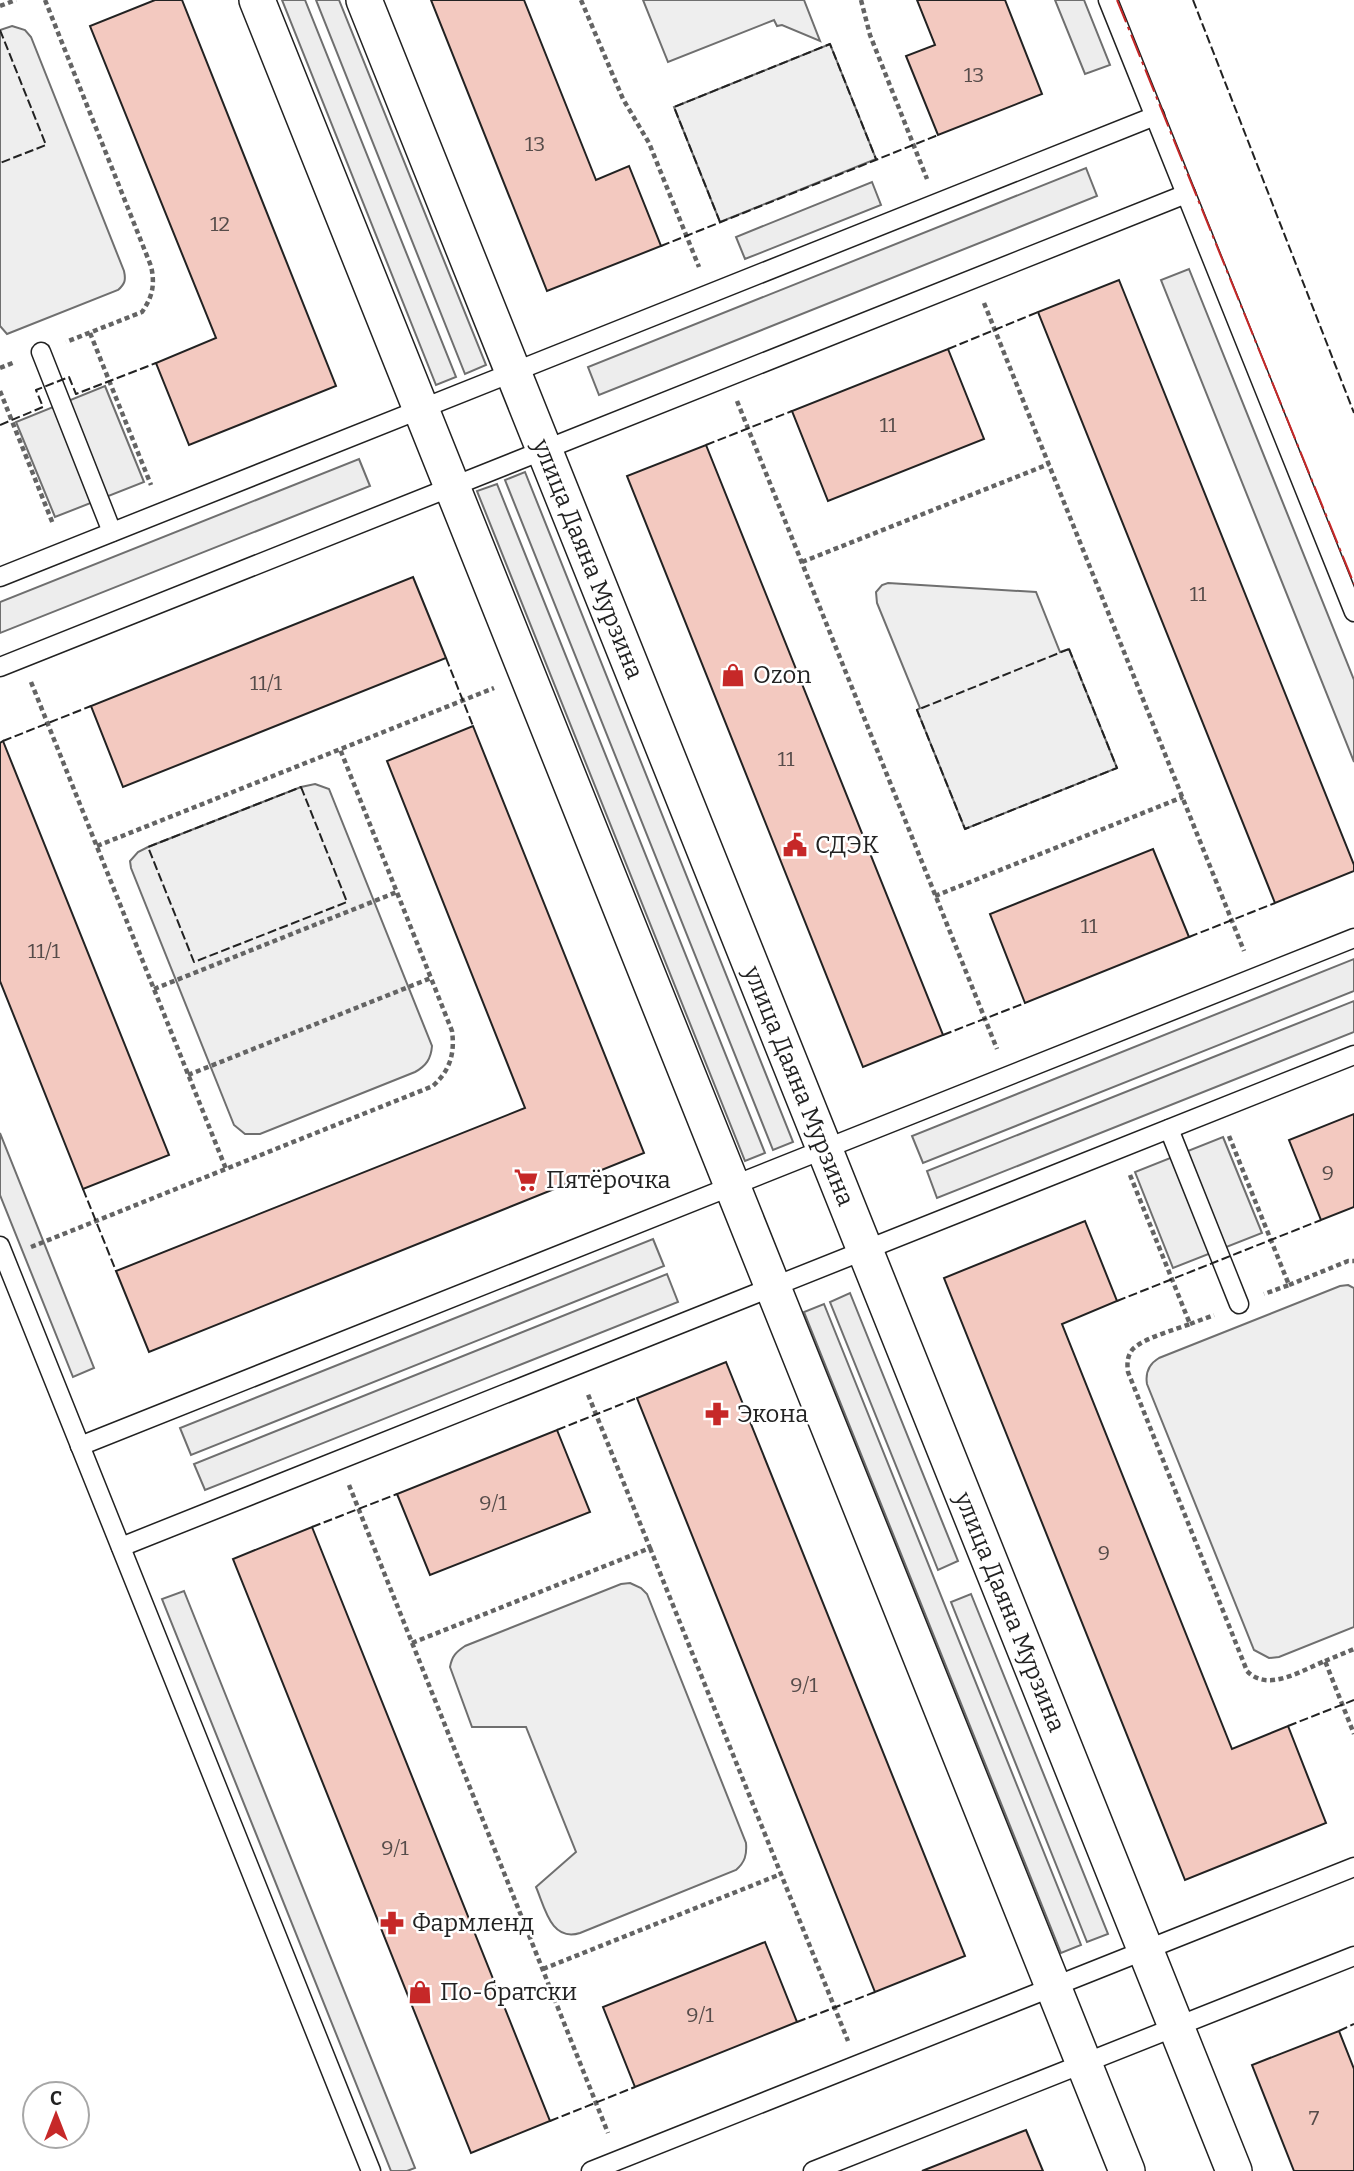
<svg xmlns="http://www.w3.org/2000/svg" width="1354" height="2171" font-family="Bitter,serif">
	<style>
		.green { fill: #eee; stroke: #6f6f6f; stroke-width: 2 }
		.parking { fill: #ededed; stroke: #6f6f6f; stroke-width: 2 }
		.building { fill: #f3c9c0; stroke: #222; stroke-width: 2 }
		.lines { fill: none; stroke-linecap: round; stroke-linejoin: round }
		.lane-casing { stroke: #222; stroke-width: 21 }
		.street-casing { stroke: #222; stroke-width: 38 }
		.path { stroke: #646464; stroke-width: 4.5; stroke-dasharray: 5 3.5; stroke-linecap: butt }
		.lane { stroke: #fff; stroke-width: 18 }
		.street { stroke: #fff; stroke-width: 35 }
		.fence { stroke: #222; stroke-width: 2; stroke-dasharray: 9 3.5; stroke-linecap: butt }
		.power { stroke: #c62828; stroke-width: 2; stroke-dasharray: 24 5 3.5 5; stroke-linecap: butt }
		.labels { text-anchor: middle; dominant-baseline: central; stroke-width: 5; stroke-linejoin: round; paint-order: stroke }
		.number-label { font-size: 21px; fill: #564c4a }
		.street-label { font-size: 24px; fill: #222; stroke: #fff }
		.poi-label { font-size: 24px; fill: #222; stroke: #fff; text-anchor: start }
	</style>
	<rect width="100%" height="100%" fill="#fff"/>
	<g class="green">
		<polygon points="643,0 804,0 820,41 782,25 777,26 774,20 668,62"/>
		<path d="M12,26L25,30L31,37L124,271C126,280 125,284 118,290L7,334L0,326V30Z"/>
		<polygon points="830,44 876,159 720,222 674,107"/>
		<polygon points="888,583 1036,592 1060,652 1069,649 1117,768 965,829 917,710 920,708 877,603 876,592 882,585"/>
		<path d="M315,784L329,789L432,1046C431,1059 426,1066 415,1072L260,1134H245L234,1125L131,868L130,861L138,852L148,847L301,787Z"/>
		<path d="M1348,1285L1354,1288V1627L1279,1657L1269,1658L1254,1650L1147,1384C1145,1372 1149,1364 1159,1358L1340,1286Z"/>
		<path d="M630,1583L641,1588L647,1594L746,1843C747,1855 745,1862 736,1870L580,1933C551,1942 545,1908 536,1887L576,1852L526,1727H472L450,1667C452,1656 456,1652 465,1646L621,1584Z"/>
	</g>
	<g class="parking">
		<polygon points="282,0 305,0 456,377 436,385"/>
		<polygon points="316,0 339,0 486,365 465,374"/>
		<polygon points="1055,0 1084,0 1110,65 1085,74"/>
		<polygon points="1086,168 1097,196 599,395 588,367"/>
		<polygon points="872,182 881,205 745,259 736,237"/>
		<polygon points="1189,269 1354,680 1354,762 1161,280"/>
		<polygon points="105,386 144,482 55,517 16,422"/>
		<polygon points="359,459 370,486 0,633 0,602"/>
		<polygon points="525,472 793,1142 773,1150 505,480"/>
		<polygon points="497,484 765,1153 745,1161 477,491"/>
		<polygon points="1354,959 1354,991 923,1163 912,1136"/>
		<polygon points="1354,1001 1354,1032 937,1198 927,1171"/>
		<polygon points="0,1133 94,1368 73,1377 0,1195"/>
		<polygon points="1223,1137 1262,1233 1173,1268 1135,1172"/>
		<polygon points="653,1239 664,1266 191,1455 180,1428"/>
		<polygon points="667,1274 678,1302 205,1490 194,1464"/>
		<polygon points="850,1293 958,1561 938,1570 830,1302"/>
		<polygon points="824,1304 1081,1945 1061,1953 804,1312"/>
		<polygon points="184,1591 415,2168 407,2171 391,2171 162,1599"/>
		<polygon points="971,1594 1108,1934 1087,1942 951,1602"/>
	</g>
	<g class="building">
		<polygon points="155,0 182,0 336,386 189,445 156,363 216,338 90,26"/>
		<polygon points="431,0 524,0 596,180 629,166 661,246 547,291"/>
		<polygon points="917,0 1005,0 1042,94 938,135 906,56 935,45"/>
		<polygon points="1119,280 1354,865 1354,871 1275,903 1038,312"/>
		<polygon points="948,349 984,439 828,501 792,411"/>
		<polygon points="706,445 943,1035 863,1067 627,476"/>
		<polygon points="413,577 446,658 123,787 91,706"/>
		<polygon points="473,726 644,1153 149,1352 116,1271 525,1108 387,761"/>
		<polygon points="3,741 169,1155 83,1189 0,981 0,743"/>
		<polygon points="1153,849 1189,937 1025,1003 990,914"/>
		<polygon points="1354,1114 1354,1207 1321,1220 1289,1140"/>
		<polygon points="1085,1221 1117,1301 1062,1324 1232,1749 1288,1726 1326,1823 1185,1880 944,1278"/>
		<polygon points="726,1362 965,1956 875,1992 637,1398"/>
		<polygon points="557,1430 590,1512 430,1575 397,1494"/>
		<polygon points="312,1527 550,2121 471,2153 233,1559"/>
		<polygon points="765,1942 797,2022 635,2087 603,2007"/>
		<polygon points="1339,2031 1354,2069 1354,2171 1294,2171 1252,2065"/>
		<polygon points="1026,2130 1043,2171 922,2171"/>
	</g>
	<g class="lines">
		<g class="lane-casing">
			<g id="lane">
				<polyline points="1108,0 1354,612"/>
				<polyline points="41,352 112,532"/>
				<polyline points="0,577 1155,116"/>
				<polyline points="0,667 1186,194"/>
				<polyline points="1169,1129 1239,1304"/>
				<polyline points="0,1246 371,2171"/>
				<polyline points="80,1446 1354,938"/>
				<polyline points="121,1547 1354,1055"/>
				<polyline points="591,2171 1354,1867"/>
				<polyline points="813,2171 1354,1956"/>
			</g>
		</g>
		<g class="street-casing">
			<g id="street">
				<polyline points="257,0 1127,2171"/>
				<polyline points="364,0 1234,2171"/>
			</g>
		</g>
		<g class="path">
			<path d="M45,0L151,266C155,284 153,296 142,312L66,342"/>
			<polyline points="581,0 623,99 649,143 699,267"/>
			<polyline points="861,0 870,35 927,179"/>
			<polyline points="0,6 16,0"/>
			<polyline points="984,303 1244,951"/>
			<polyline points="90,333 151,485"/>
			<polyline points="0,368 15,362"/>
			<polyline points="0,391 53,524"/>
			<polyline points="737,401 997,1049"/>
			<polyline points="802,562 1049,464"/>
			<polyline points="31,682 226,1169"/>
			<polyline points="97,846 494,688"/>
			<polyline points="935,896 1183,797"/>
			<polyline points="154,989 397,892"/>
			<polyline points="188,1075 431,978"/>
			<polyline points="1229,1136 1289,1285 1264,1294"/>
			<path d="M1130,1175L1190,1324C1174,1330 1143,1338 1132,1350C1127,1357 1127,1364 1128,1372L1247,1671C1268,1693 1302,1670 1325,1661L1354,1734"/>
			<path d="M31,1247L433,1086C450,1070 455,1054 452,1031L340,749"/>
			<polyline points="1289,1285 1348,1261 1354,1261"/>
			<polyline points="1190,1324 1214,1315"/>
			<polyline points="349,1485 608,2133"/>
			<polyline points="650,1548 848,2041"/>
			<polyline points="412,1643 650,1548 587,1392"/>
			<polyline points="1325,1661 1354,1649"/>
			<polyline points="543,1969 781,1874"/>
		</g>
		<use href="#lane" class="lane"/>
		<use href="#street" class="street"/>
		<g class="fence">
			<polyline points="1193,0 1354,413"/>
			<polyline points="0,30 46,145 0,163"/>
			<polyline points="720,222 674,107 684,103 830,44 876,159"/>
			<polyline points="661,246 938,135"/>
			<polyline points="948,349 1038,312"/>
			<polyline points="0,425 43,407 36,390 69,377 76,394 156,363"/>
			<polyline points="706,445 792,411"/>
			<polygon points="1069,649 1117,768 965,829 917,710"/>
			<polyline points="446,658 473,726"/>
			<polyline points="3,741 91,706"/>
			<polygon points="301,787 347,902 194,962 148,847"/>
			<polyline points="1189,937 1275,903"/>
			<polyline points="943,1035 1025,1003"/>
			<polyline points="83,1189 116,1271"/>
			<polyline points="1117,1301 1321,1220"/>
			<polyline points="557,1430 637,1398"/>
			<polyline points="312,1527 397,1494"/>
			<polyline points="1288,1726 1354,1700"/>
			<polyline points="797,2022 875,1992"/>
			<polyline points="1339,2031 1354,2024"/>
			<polyline points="550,2121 635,2087"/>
		</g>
		<polyline class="power" points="1117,0 1354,584"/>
	</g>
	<defs>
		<g id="shop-bare" transform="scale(1.89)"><path d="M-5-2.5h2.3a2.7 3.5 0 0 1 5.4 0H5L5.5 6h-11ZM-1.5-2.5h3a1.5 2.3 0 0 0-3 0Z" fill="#c62828" stroke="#fff" stroke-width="2.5" paint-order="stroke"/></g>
		<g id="civic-bare" transform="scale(1.89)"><path d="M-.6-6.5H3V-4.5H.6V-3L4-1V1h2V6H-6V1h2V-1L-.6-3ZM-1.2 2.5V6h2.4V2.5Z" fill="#c62828" stroke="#fff" stroke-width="2.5" paint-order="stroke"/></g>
		<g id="supermarket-bare" transform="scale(1.89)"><path d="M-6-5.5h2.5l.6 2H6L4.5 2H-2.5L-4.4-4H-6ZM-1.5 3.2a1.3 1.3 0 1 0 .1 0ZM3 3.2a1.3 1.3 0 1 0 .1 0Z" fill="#c62828" stroke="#fff" stroke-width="2.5" paint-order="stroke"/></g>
		<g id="pharmacy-bare" transform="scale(1.89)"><path d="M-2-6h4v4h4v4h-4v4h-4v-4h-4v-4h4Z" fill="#c62828" stroke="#fff" stroke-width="2.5" paint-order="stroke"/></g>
	</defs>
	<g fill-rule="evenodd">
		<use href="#shop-bare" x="733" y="675"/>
		<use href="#civic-bare" x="795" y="845"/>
		<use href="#supermarket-bare" x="526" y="1180"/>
		<use href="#pharmacy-bare" x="717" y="1414"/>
		<use href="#pharmacy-bare" x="392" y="1923"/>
		<use href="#shop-bare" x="420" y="1992"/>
	</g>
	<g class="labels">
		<g class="number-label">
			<text x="974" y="75">13</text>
			<text x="535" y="144">13</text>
			<text x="220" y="224">12</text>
			<text x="888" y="425">11</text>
			<text x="1198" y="594">11</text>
			<text x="266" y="683">11/1</text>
			<text x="786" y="759">11</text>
			<text x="1089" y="926">11</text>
			<text x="44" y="951">11/1</text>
			<text x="1328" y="1173">9</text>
			<text x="493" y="1503">9/1</text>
			<text x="1104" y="1553">9</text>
			<text x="804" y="1685">9/1</text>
			<text x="395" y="1848">9/1</text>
			<text x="700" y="2015">9/1</text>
			<text x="1314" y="2118">7</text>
		</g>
		<g class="street-label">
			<text transform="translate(588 559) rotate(68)">улица Даяна Мурзина</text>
			<text transform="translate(799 1086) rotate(68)">улица Даяна Мурзина</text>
			<text transform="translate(1010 1612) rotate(68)">улица Даяна Мурзина</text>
		</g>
		<g class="poi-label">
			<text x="753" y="675">Ozon</text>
			<text x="815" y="845">СДЭК</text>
			<text x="546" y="1180">Пятёрочка</text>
			<text x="737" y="1414">Экона</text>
			<text x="412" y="1923">Фармленд</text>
			<text x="440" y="1992">По-братски</text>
		</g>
	</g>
	<g transform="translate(56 2115)"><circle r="33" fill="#ffffff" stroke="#a7a7a7" stroke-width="2"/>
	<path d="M0-5L12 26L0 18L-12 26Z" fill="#c62828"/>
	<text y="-10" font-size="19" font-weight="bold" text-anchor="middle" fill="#222222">С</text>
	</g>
</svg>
